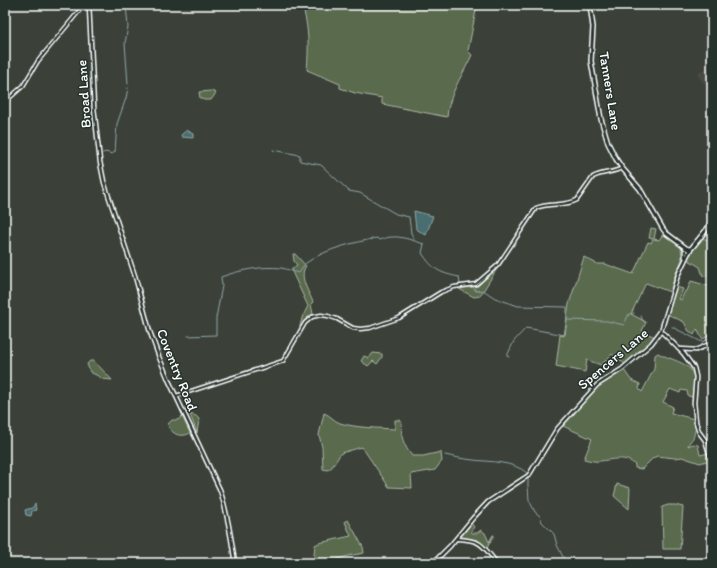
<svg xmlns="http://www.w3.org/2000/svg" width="717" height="568" font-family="Itim,sans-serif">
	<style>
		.built { fill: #4a4b42 }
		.green { fill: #5a6b4e; stroke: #acb5a6 }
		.water { fill: #4a6d70; stroke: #92a7a9 }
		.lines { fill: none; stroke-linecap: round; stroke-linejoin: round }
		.stream { stroke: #92a7a9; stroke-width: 1 }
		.minor-casing { stroke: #fff; stroke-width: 5 }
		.tertiary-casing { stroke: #fff; stroke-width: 5.5 }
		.secondary-casing { stroke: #fff; stroke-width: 6 }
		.minor { stroke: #26332d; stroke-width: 2 }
		.tertiary { stroke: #26332d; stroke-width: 2.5 }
		.secondary { stroke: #26332d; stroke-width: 3 }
		.labels { text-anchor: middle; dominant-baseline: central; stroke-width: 3; stroke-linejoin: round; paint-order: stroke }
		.street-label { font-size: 14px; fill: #fff; stroke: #26332d }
	</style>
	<rect width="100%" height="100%" fill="#3b4139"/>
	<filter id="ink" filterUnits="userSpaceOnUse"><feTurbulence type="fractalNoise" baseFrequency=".025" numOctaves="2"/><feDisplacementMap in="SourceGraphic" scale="8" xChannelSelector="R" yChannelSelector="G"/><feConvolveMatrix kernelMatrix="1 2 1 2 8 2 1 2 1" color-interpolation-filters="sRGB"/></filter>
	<g filter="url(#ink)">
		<polygon class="built" points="712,65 712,86 708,84 705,85 697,74"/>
		<g class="green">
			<path d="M302,5H477L468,51L472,55C470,60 467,64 465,69C457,83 448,101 447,117L382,104V98L355,93L340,88V84L307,70C309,48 309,26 302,5Z"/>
			<polygon points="211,91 216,93 211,100 204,100 200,98 199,92"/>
			<polygon points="651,228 656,229 654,239 659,240 664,233 681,246 682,260 676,273 670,292 646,283 631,314 646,322 642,331 655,337 637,355 625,364 612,354 601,365 587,360 585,372 556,366 560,335 564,336 569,304 584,257 597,264 605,264 633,274 648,242 651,243 653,239 649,238"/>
			<polygon points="703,238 712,242 712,277 703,276 700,267 687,259 701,239"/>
			<path d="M293,254H295L306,266C298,276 309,292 313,302L311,304L313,314L306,320L299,330L302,318L308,306L293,274L292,269L297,265L294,261Z"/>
			<polygon points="500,264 480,296 474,297 459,289 478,286"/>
			<polygon points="691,281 712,287 712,335 702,339 697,329 694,335 688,330 684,322 667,314 676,287 683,289 679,299 681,300 685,291 687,291"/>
			<polygon points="373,353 382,354 382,357 377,364 373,361 368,366 361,361 364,356 369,358"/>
			<path d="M658,353C668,359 689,362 693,374C695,381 693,390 692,397L688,396L687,391L681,390L680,393L670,389L663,402L673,407L671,413L694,419L697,430H695C694,441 690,439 688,446L693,444L698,445L700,455L708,453L710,460L700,463L682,457L675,458L657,456L653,458L642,469L635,468V465C626,455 611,460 600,461C595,462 589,460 584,459L592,439L563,426L597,387L624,370L631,380L640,384L639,389L642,392L654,369L655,355Z"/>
			<polygon points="90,361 94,361 112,380 102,379 100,377 90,372 87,364"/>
			<path d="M324,413C330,415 334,421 340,423C356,428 378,428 395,429V420H400L402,423C400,436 404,446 412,456H423L441,452L442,461L435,470L411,474L412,488L389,487L362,447L341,453L332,467L328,470L323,469L322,447L319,435Z"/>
			<polygon points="190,414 196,416 199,419 197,433"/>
			<path d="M182,416L190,433C182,438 171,435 168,424L172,420H178Z"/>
			<polygon points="617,484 630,488 629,509 614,496"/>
			<polygon points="668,505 675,505 683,507 680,549 663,549 662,507"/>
			<polygon points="348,520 363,547 364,553 348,556 328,562 318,563 314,554 315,545 319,543 351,536 345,522"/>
			<polygon points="471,523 474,527 471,531 472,533 477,533 481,530 485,533 489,542 493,535 494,535 487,548 479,541 461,537"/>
		</g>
		<g class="water">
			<polygon points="187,130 193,134 193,138 182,137 181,135"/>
			<polygon points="414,211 433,216 426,235 416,229"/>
			<polygon points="35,504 36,510 32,511 31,516 26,515 25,510 32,508"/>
		</g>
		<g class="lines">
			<g class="stream">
				<polyline points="126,5 128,27 125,43 128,84"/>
				<polyline points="281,8 295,5"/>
				<polyline points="273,150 300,155 300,161 321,165 349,191 360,193 396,214 409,217 411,233 414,239"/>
				<polyline points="103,153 106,152 112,154 115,152 117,124 126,98 128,88"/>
				<polyline points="461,288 473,287 476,291 483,290 495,298 518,306 567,307 567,320 568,320 607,321 624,325"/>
				<polyline points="641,316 643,321 645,322"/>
				<polyline points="625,322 629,314 634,313"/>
				<polyline points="672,327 702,342 712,338"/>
				<path d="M188,336L216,335V318L222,286L221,277C240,270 261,266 281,268C288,269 293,272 299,273C302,270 303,265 306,263C327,248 353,243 377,238L379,240C383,239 387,237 392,237C402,236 414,241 424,244L422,253C433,270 440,273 459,277L460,284"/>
				<polyline points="509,357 507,356 514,341 526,328 565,335 567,321"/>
				<path d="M445,455C454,457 463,459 473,460C491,462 513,461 527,473"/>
				<polyline points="531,476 528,479 528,486 529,500 535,512 540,516 542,522 554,534 557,545 566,563"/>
			</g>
			<g class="minor-casing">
				<g id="minor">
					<polyline points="5,102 23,86 38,61 84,5"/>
					<path d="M176,396L283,361L305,323L312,317L321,315L328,316L337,319L353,328L360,329L370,328L399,318L441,292L454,287L476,284L498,265L536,208C549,202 564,207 577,200L593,177C602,172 613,173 622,168"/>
					<path d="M457,539C482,540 482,545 497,563"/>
				</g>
			</g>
			<g class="tertiary-casing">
				<g id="tertiary">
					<path d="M89,5L94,108L100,162L104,182L135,276L150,332L159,357L169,381L220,490C228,514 231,538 235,563"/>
					<polyline points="685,257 685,251"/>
					<polyline points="661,331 683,353 694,368 696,377 694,403 696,422 699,432 705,440 712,462"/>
					<polyline points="679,349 696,350 712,343"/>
					<polyline points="433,563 450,546 473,518 488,502 529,475 557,429 597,385 622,369 651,344 661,331 678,275 689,252"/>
					<polyline points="709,563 712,555"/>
				</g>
			</g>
			<g class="secondary-casing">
				<g id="secondary">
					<polyline points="590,5 593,27 591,61 601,119 608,143 616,159 622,168 640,189 663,229 666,233 686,248 689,249 689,252"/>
					<polyline points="690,250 707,229 712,220"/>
				</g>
			</g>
			<use href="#minor" class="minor"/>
			<use href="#tertiary" class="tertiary"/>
			<use href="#secondary" class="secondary"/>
		</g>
	</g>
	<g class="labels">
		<g class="street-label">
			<text transform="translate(610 91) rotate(81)">Tanners Lane</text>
			<text transform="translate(84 94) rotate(-94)">Broad Lane</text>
			<text transform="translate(613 359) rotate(-40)">Spencers Lane</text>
			<text transform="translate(177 370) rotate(68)">Coventry Road</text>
		</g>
	</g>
	<rect width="717" height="568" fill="none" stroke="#26332d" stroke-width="20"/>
	<rect x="10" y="10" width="697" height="548" fill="none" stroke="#fff" stroke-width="1.5" filter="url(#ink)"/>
</svg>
